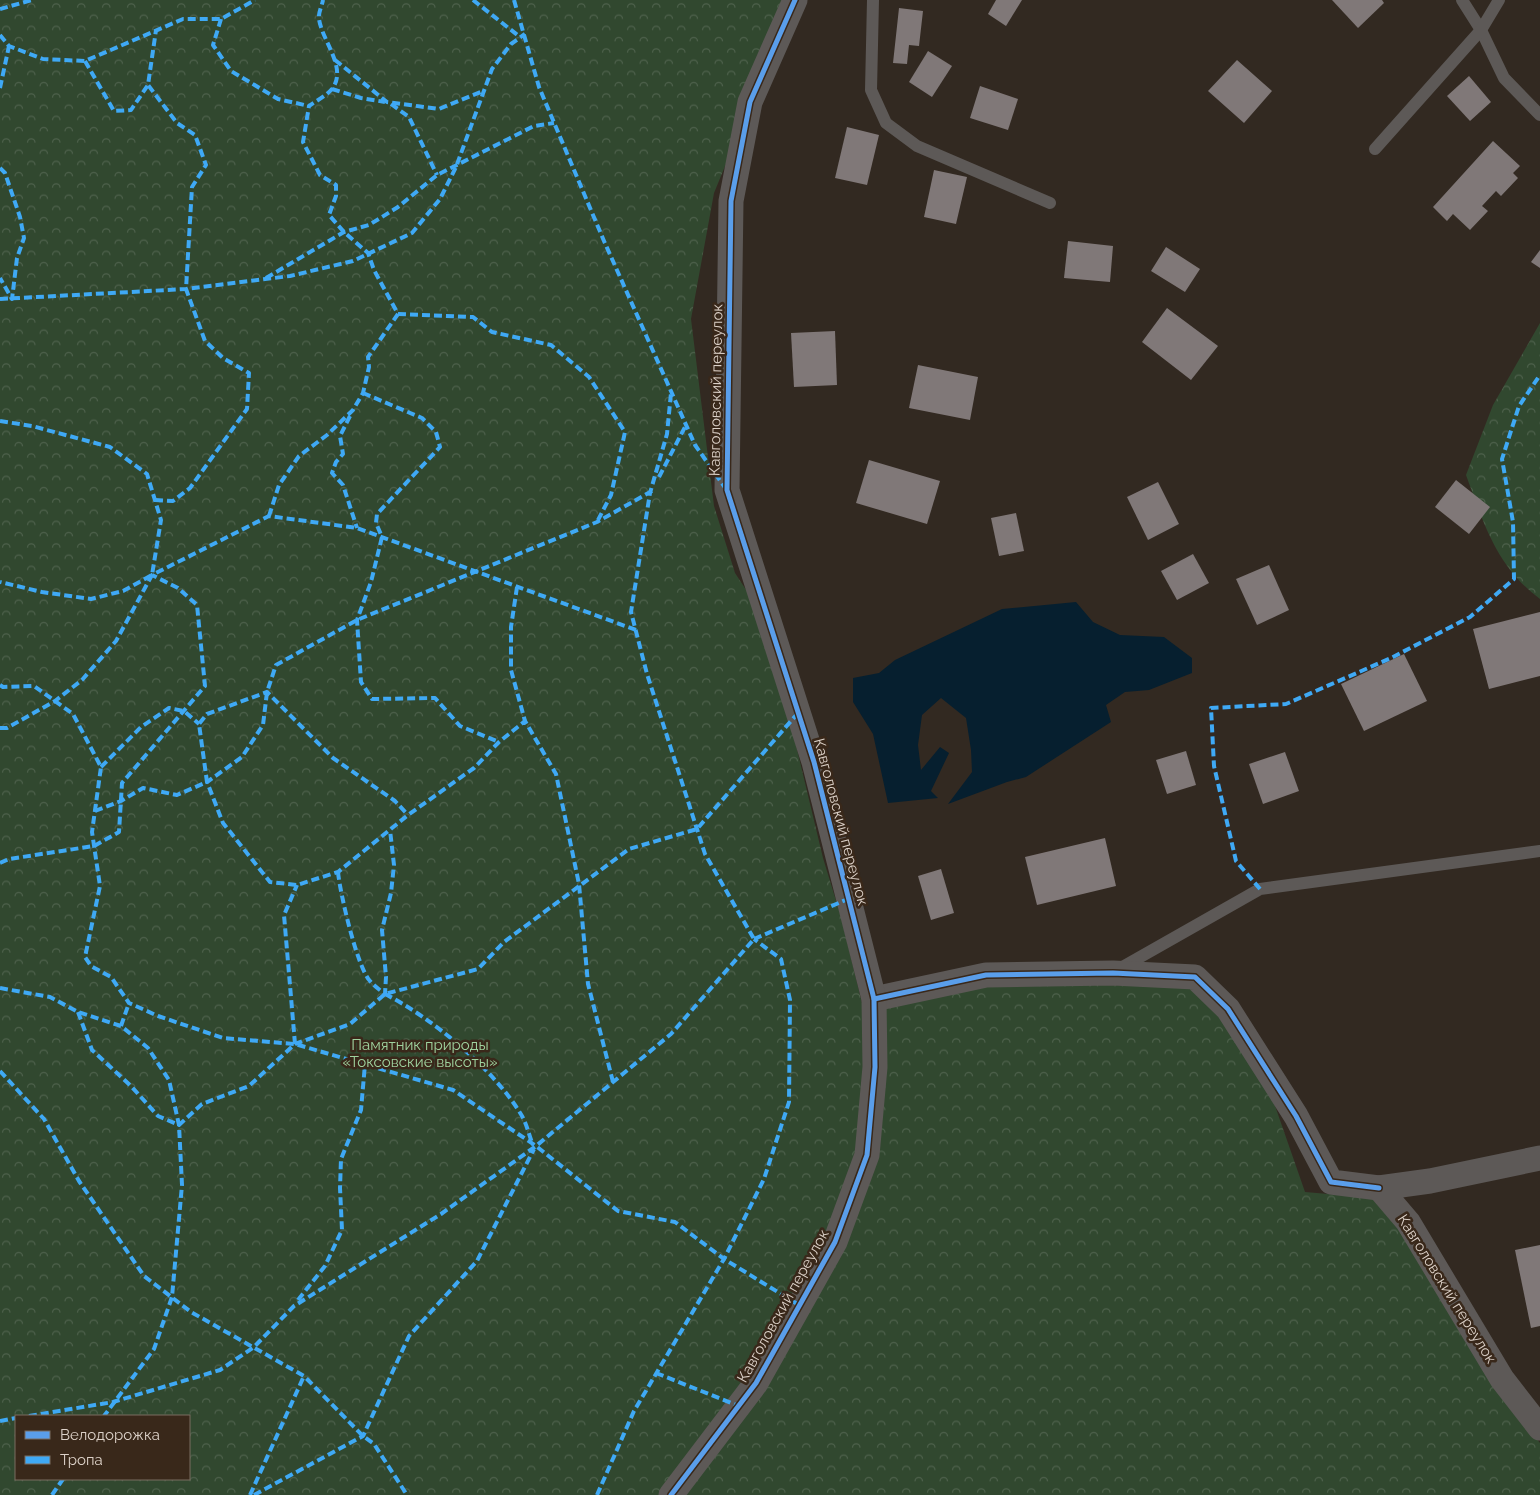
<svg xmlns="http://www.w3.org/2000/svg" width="1540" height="1495" font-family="Raleway,sans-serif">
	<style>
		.forest { fill: url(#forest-crowns); fill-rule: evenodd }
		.water { fill: #061f2f }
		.building { fill: #807878 }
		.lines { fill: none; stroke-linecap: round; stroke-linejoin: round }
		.service { stroke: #5d5957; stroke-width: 12 }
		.minor { stroke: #5d5957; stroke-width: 25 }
		.quiet { stroke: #3fa9f5; stroke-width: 4; stroke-dasharray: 8 4; stroke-linecap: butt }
		.cycleway-casing { stroke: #39281a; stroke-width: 8 }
		.cycleway { stroke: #5a9eea; stroke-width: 5 }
		.labels { text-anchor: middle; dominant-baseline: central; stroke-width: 5; stroke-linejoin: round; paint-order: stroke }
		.street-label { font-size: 15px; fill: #dcd1c8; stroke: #39281a }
		.park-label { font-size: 15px; fill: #9fd39f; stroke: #39281a }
	</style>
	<defs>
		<pattern id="forest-crowns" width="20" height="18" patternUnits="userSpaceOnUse" patternTransform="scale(1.25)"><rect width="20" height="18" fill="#31482f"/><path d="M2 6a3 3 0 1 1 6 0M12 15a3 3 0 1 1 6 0" fill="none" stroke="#4e614c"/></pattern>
	</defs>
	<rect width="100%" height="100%" fill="#322921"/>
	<g class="forest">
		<path d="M0,0H793L714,193L691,319L714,506L735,573L766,620L823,858L841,917L862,1003L984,984L1192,986L1228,1023L1273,1100L1305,1192L1374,1198L1405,1235L1496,1387L1540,1443V1495H0ZM16,1416H189V1479H16Z"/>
		<path d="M1540,323V599C1496,566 1484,524 1466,475L1493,405Z"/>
	</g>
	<polygon class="water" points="1076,602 1093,622 1120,635 1164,637 1192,658 1192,673 1149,690 1125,692 1106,705 1111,722 1026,777 1007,782 948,804 972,772 971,750 966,718 941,698 922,715 918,745 921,770 940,747 949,753 931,791 938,798 888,803 873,734 853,702 853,678 879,673 895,660 1002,609"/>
	<g class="building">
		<polygon points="996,0 1022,0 1006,26 988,14"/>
		<polygon points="1332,0 1382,0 1384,3 1358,28"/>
		<polygon points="899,8 923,11 919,46 909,45 907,64 893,63"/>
		<polygon points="928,51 952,66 932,97 909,82"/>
		<polygon points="1237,60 1272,91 1244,123 1208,91"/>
		<polygon points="1469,76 1491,102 1470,121 1447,96"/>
		<polygon points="980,86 1018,99 1008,130 970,118"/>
		<polygon points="847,127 879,135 867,185 835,178"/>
		<polygon points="1493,141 1520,166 1513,173 1518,178 1501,196 1496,191 1482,206 1488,211 1470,230 1453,214 1447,221 1433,207"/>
		<polygon points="934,170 967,177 956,224 924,217"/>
		<polygon points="1068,241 1113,246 1110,282 1064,278"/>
		<polygon points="1166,247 1200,269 1185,292 1151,271"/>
		<polygon points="1540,250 1540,268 1531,262"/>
		<polygon points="1167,308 1218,346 1191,380 1142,342"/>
		<polygon points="835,331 837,385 794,387 791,333"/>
		<polygon points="918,365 978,377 970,420 909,408"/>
		<polygon points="869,460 940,481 927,524 856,503"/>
		<polygon points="1456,480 1490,507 1469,534 1435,507"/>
		<polygon points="1158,482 1179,524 1148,540 1127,497"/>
		<polygon points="1016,513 1024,551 999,556 991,518"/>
		<polygon points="1193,554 1209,583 1177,600 1161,571"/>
		<polygon points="1269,565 1289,610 1257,625 1236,579"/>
		<polygon points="1540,612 1540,676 1489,689 1473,629"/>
		<polygon points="1404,654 1427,701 1364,731 1341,684"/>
		<polygon points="1186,751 1196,785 1167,794 1156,760"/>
		<polygon points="1285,752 1299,791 1263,804 1249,764"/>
		<polygon points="1105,838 1116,886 1037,905 1025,857"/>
		<polygon points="941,869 954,913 931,920 918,876"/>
		<polygon points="1540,1245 1540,1326 1531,1328 1515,1250"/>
	</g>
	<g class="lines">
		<g class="service">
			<polyline points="873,0 871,90 886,123 917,146 1050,203"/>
			<polyline points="1462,0 1481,30 1504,78 1540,115"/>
			<polyline points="1375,149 1481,30 1499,0"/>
			<polyline points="1119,969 1260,889 1540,851"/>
		</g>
		<g class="minor">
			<polyline points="874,999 986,975 1113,973 1195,977 1228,1009 1296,1116 1331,1182 1379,1188"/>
			<polyline points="1540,1158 1430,1181 1379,1188 1408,1222 1502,1379 1540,1428"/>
			<polyline points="671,1495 756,1383 835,1242 867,1155 875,1067 874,999 814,762 727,490 731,201 750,102 795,0"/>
		</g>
		<g class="quiet">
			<polyline points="473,0 520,37"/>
			<polyline points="514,0 539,87 604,241 695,445 726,489"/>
			<polyline points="0,9 32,0"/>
			<polyline points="221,19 213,45 231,71 278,99 309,106"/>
			<polyline points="0,35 9,46 43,59 85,61 183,19 221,19 255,0"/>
			<polyline points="335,60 387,102 439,109 483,91"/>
			<polyline points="85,61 114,111 131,110 148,85"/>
			<polyline points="0,88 9,46"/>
			<polyline points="332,89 361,98 385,102"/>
			<polyline points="391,104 409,117 437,175"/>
			<polyline points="0,168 5,173 20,217 24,238 17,258 12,299 0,278"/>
			<polyline points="266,278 344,232 369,225 398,207 437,175 534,126 554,123"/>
			<polyline points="0,299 186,289 290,276 353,261 412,233 440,199 456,167 492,69 511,44 525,34"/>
			<polyline points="398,314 473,317 492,332 551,345 589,377 625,432 611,495 597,522"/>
			<polyline points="363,393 422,418 436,432 440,447 377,514 376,523 382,537 371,582 357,620 361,682 372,699 435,698 460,726 499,742"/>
			<polyline points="350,416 340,436 343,454 336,462 332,473 343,485 357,528"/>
			<polyline points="0,421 32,426 110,447 147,474 161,520 152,575 123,591 91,599 42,592 0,582"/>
			<polyline points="659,477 686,425"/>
			<polyline points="155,500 173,501 190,488 247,409 249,373 223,358 205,341 186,289 192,187 206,165 195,135 177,123 148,85 156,30"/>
			<path d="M269,516L279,485L299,456L327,435L353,410L363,393L369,367L368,357L398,314L374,270L368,253L344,232L329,215L336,196V185L320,175L303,142L309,106C316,101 326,96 332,89C348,68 322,41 319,19C318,13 322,6 323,0"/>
			<polyline points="517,587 511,627 511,670 525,721"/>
			<polyline points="0,685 3,687 34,686 73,714 101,767 92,832 100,886 85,957 91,966 111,977 129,1003 158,1016 223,1038 295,1044 453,1090 536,1146 618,1211 675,1222 724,1259 799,1305"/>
			<polyline points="0,728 7,728 55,701 82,680 116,641 152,575 269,516 357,528 636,630"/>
			<polyline points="101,767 141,727 169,708 184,711 199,724"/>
			<polyline points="95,811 121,801 143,788 177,795 207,782 199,724 207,714 267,692 333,758 395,801 408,815"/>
			<polyline points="0,863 9,859 94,846 119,832 122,783 205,686 197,605 178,588 152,575"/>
			<path d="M338,872C340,893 357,967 370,981C374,986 380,990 385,994L386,977L382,930L391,893L394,865L390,830"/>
			<polyline points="1260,889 1236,861 1214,766 1211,708 1286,704 1391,658 1470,617 1514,579 1513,522 1502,459 1519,406 1540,375"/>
			<polyline points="754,939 848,899"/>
			<polyline points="0,988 50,997 78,1012 121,1026 148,1048 169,1080 179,1125 182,1185 172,1297 154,1349 104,1416"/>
			<path d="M385,994C432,1018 495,1070 522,1116C527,1125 529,1135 533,1145"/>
			<polyline points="78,1012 92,1050 131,1086 158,1116 179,1125 202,1104 249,1086 295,1044 350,1024 385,994 478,969 504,942 629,849 697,829 798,713"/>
			<polyline points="121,1026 129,1003"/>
			<polyline points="295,1044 284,915 297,885"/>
			<polyline points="0,1071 44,1119 79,1181 144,1276 191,1312 304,1376 363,1436 374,1444 407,1495"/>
			<polyline points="613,1082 588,984 579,884 556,774 525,721 499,742 474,768 408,815 338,872 297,885 270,882 223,823 207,782 242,757 263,725 267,692 276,665 357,620 597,522 652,491"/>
			<polyline points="298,1300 325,1266 342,1230 340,1188 341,1159 361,1110 365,1064"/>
			<polyline points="656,1373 739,1406"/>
			<polyline points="29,1416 113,1402 220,1370 254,1347 294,1306 441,1214 536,1146 671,1034 754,939 705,854 647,674 631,612 650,493 667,434 671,393"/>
			<polyline points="0,1421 16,1418"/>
			<polyline points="52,1495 63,1479"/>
			<polyline points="250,1495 304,1376"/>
			<polyline points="254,1495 363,1436 409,1336 477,1261 534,1149"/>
			<polyline points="597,1495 634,1411 724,1259 764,1179 789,1102 790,1000 781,959 754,939"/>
		</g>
		<g class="cycleway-casing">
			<g id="cycleway">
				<polyline points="874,999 986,975 1113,973 1195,977 1228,1009 1296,1116 1331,1182 1379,1188"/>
				<polyline points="671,1495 756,1383 835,1242 867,1155 875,1067 874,999 814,762 727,490 731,201 750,102 795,0"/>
			</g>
		</g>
		<use href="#cycleway" class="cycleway"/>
	</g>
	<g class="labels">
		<g class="street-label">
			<text transform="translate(716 390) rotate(-89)">Кавголовский переулок</text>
			<text transform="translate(841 822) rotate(75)">Кавголовский переулок</text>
			<text transform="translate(1447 1289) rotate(58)">Кавголовский переулок</text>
			<text transform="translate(783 1306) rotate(-61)">Кавголовский переулок</text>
		</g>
		<g class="park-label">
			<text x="420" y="1045">Памятник природы<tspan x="420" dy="17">«Токсовские высоты»</tspan></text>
		</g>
	</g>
	<rect x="15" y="1415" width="175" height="65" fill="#39281a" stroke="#7a6c60"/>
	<rect x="25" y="1431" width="25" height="8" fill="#5a9eea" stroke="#7a6c60"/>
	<text x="60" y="1440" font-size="15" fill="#dcd1c8">Велодорожка</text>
	<rect x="25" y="1456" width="25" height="8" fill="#3fa9f5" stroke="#7a6c60"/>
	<text x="60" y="1465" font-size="15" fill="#dcd1c8">Тропа</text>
</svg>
